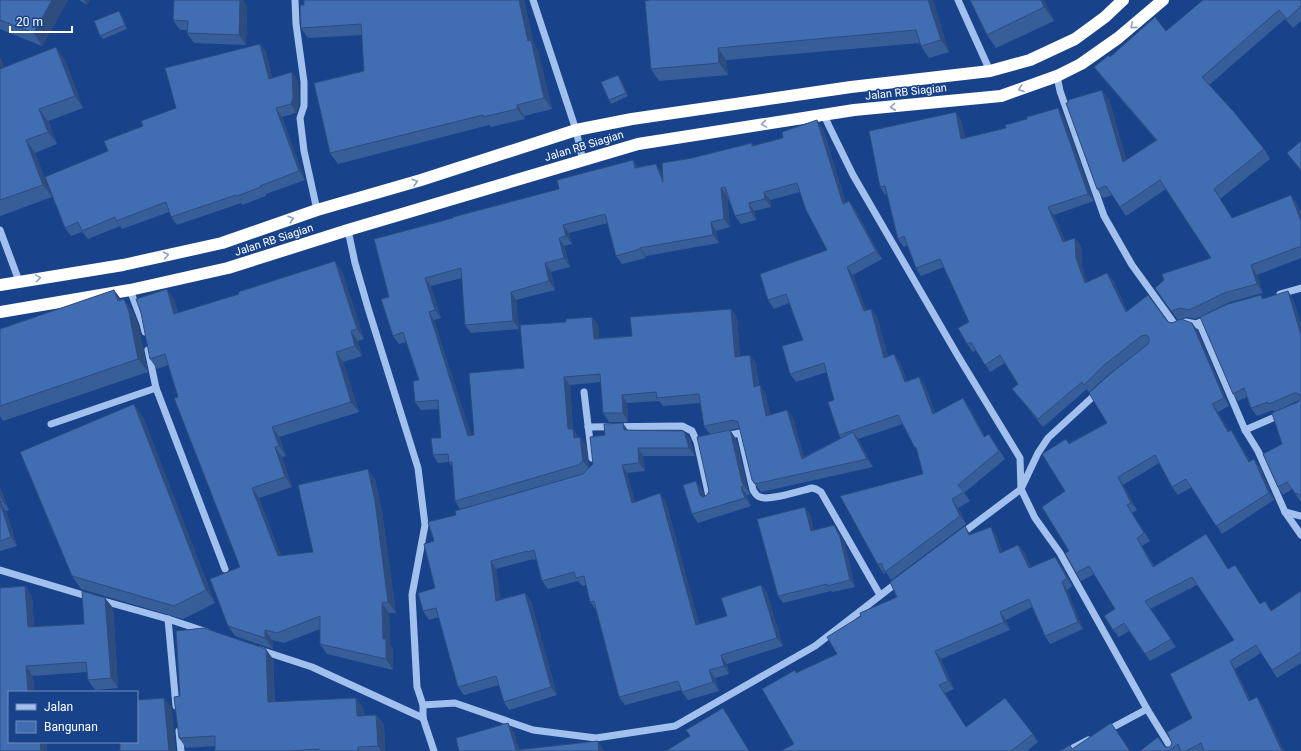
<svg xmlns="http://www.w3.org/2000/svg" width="1301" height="751" font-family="Roboto,sans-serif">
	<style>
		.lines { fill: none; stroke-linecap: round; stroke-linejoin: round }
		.minor { stroke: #a2c0ee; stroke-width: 7 }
		.highway { stroke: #fff; stroke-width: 12 }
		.wall { fill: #385e9a; fill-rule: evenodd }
		.shaded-wall { fill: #2e4c7d }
		.building { fill: #416db3; stroke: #2e4c7d }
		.oneway { stroke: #8ca1c4 }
		.labels { text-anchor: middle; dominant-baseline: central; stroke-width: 3; stroke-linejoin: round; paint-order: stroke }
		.street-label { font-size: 11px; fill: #fff; stroke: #18438a }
	</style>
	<rect width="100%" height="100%" fill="#18438a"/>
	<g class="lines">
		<g class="minor">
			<polyline points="295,0 296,24 304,82 304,106 300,118 304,151 317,210"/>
			<polyline points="533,0 576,130 583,161"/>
			<polyline points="958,0 990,71"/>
			<polyline points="1057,76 1060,91 1104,216 1132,265 1176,326 1186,322 1196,324"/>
			<polyline points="824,115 829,126 853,175 958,356 1020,458 1021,489 1035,518 1060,553 1147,709 1173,751"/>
			<polyline points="0,230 19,281"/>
			<polyline points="348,230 355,263 368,308 418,468 425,525 412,595 417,687 423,705 423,718 434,751"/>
			<polyline points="130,290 143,324 145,332"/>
			<polyline points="1280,294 1301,288"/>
			<polyline points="1210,318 1196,324 1201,327 1245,430 1258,451 1285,512 1301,535"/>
			<polyline points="148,350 156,388 225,569"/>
			<polyline points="584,392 592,458"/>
			<polyline points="51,424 156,388"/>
			<polyline points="588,427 682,426 692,431 697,442 710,501"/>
			<polyline points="1245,430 1282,414"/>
			<path d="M725,436L740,433L753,490C755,493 756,496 760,497C769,501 800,491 812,488L816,489L821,492L880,595"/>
			<polyline points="1285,512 1301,516"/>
			<polyline points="960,535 1021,489 1038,453 1048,438 1098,392"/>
			<polyline points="0,570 90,597"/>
			<polyline points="100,600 168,619 207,632"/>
			<polyline points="168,619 176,706"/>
			<polyline points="260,650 312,667 423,718"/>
			<polyline points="423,705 455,703 533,730 596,738 675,726 815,646 899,581"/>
			<polyline points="179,731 181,751"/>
			<polyline points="1106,731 1147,709"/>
			<polyline points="1067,751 1088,740"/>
		</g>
		<g class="highway">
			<polyline points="0,285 123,265 222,243 317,210 421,180 576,130 632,119 851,87 990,71 1030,60 1075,39 1105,17 1123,0"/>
			<polyline points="0,312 130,290 228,268 348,230 638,144 854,110 1001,96 1057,76 1081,64 1118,38 1163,0"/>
		</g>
	</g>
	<g class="wall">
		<polygon points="0,0 68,0 42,46 0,29"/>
		<polygon points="79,0 90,0 87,5"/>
		<polygon points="524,0 534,45 538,51 552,109 524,116 525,119 491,127 489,125 338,164 330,153 364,71 362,35 308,38 301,28 304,5"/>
		<polygon points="933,0 949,52 929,58 921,46 920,43 726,60 728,75 659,81 651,69 645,1"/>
		<polygon points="970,0 1044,0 1054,21 996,48 987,35"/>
		<polygon points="1301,0 1301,21 1293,28 1285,19 1209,85 1264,149 1270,159 1220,199 1232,218 1297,204 1301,213 1301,258 1257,275 1263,293 1230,302 1195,319 1187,317 1178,320 1155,288 1211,258 1166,189 1126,216 1112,195 1103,198 1097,189 1109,99 1126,160 1156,140 1101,76 1094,67 1110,57 1166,31"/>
		<polygon points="247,6 246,45 194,43 187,33 187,30 180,30 173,20"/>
		<polygon points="119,11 121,14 127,29 103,39 100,36"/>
		<polygon points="260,44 266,52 272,78 292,72 298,81 299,105 296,113 282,117 305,180 266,194 266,196 242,205 241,203 177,225 171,217 169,212 122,229 120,226 88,239 82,232 71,236 65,228 108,151 143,126 176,108"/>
		<polygon points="0,57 4,67 65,60 83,108 48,121 57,144 35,153 52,197 0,216"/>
		<polygon points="620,78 628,96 611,104 609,100"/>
		<polygon points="1058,108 1063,115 1094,201 1054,215 1065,241 1081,246 1082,266 1087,282 1107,273 1113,280 1127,311 1168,322 1192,323 1197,330 1229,406 1218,412 1229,431 1231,430 1236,438 1250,461 1260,467 1274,500 1222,534 1192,487 1178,495 1172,487 1159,463 1123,485 1137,510 1132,513 1150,541 1142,546 1154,566 1206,534 1228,569 1261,604 1272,611 1301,591 1301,663 1277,678 1261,653 1235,669 1250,700 1257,697 1262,705 1284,751 1169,751 1165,747 1170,747 1192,718 1234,640 1197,585 1150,609 1176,647 1150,661 1129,631 1119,637 1113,630 1115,609 1094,574 1081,581 1076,573 1069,551 1065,491 1069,443 1107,423 1148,344 1109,374 1089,392 1087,389 1043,427 1018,396 1012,389 1018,384 1005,363 990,372 976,350 973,352 967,344 969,322 944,267 921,276 916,268 907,245 904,247 898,239 887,194 885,195 880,187 961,120 965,138 1006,128"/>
		<path d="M823,129L846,203L849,201L855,209L882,259L853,275L866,310L871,309L877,317L888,357L894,354L900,363L907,381L919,377L925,385L935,413L969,407L985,437L989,434L1005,459L964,493L970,501L958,508L966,524L891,580L886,572L884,574L878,565L923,474L917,450L903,424L858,439L873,467L761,492L752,480L740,428L730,430L736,439L748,491L750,495H747L751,506L698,523L692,514L696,481L702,490L704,496L707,495L709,491L710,434L704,426L700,403L663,406L659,401L627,403L628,422H609L603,413L601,382L570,385L573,429L579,438L580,437L586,446L589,468L593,464L605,435L628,430L684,431L690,439L695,456H643L645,471L627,473L635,502L660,493L666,502L699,624L727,616L761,585L767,593L783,646L727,664L729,674L715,678L719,691L688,700L682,692L681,690L625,705L619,697L596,610L590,602L587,585L582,586L578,581L548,589L542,581L536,559L533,560V559L496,569L500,599L525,593L531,601L557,695L509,710L504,702L499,685L464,695L458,687L439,617L429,620L423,611L435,588L434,541L456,515L584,474L460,509L455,501L452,467L449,462L438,463L433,455L441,438L439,409L421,410L415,402L419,380L406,342L399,344L393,336L389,297L453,218L559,189L633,160L638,167L656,164L663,175L692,158L752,143L754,146ZM800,192L827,250L768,300L774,309L789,303L803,340L790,374L796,382L827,372L834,400L839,435L841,438L804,457L793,418L787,410L770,415L766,394L760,385L759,386L756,363L740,356L737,318L731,309L632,336L599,338L598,325L592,317L566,322L524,368L474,435H471L434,320L441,318L431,286L462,278L465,325L471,333L519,329L516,300L555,290L551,272L570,267L564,246L572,244L569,233L608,223L616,256L622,264L646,258V256L719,243L716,231L730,227L727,196L735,216L741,224L756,220L754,211L771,207L770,200Z"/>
		<polygon points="1301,141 1301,171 1287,153"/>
		<polygon points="342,271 364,339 358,341 362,356 343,362 359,412 279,437 286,456 282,457 292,487 259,498 281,556 313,552 375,479 382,512 396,613 389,613 390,645 393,649 393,670 327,654 320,644 320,629 284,643 272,640 273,649 235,636 228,626 240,567 178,397 168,365 157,369 150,359 174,299 178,313"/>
		<polygon points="114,290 121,300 133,312 138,325 148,372 3,421 0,416 0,329"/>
		<polygon points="1261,295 1263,298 1293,299 1301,324 1301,501 1300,501 1292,489 1283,495 1278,487 1282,444 1299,400 1274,412 1273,410 1257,416 1251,408 1247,397 1238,401 1233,394"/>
		<polygon points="143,417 215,603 183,619 81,589 72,576"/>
		<polygon points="0,488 9,510 6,511 17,546 0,551"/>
		<polygon points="810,514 814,530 838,532 845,544 855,587 832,592 831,591 783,603 778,596"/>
		<polygon points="971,534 996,535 1002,552 1018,545 1024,552 1031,567 1055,557 1061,565 1072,586 1067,590 1083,629 1050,644 1045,636 1032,607 1006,620 1010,630 941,659 954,689 945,693 966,727 1033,734 1038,742 1027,751 781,751 794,744 796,673 837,654 897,597"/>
		<polygon points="25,586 32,597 34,627 84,624 82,591 105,598 113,608 118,688 95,690 88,680 87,672 33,676 34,692 9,692 9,742 47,742 47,751 0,751 0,588"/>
		<polygon points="273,659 275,702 356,698 363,708 364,715 376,715 384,725 385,751 215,751 215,746 186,748 179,738 180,696"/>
	</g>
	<g class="shaded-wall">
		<polygon points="52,0 68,0 42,46 34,33"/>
		<polygon points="84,0 90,0 87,5"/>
		<polygon points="237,0 243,0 247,6 246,45 239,35"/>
		<polygon points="519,0 524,0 534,45 538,51 552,109 544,98 528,41"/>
		<polygon points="928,0 933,0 949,52 941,40"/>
		<polygon points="1041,0 1044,0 1054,21 1044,7"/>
		<polygon points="119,11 121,14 127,29 125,25"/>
		<polygon points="260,44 266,52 275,87 269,79"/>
		<polygon points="56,47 65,60 83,108 75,96"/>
		<polygon points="718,48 726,60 728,75 719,63"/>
		<polygon points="0,57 9,81 0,68"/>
		<polygon points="292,72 298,81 299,105 296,113 291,104"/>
		<polygon points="618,75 620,78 628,96 626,93"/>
		<polygon points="1102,90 1109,99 1130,171 1123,162"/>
		<polygon points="517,105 524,116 525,119 517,109"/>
		<polygon points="276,108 282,117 305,180 299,171"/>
		<polygon points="1058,108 1063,115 1094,201 1088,194"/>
		<polygon points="39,109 48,121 57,144 48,132"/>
		<polygon points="956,112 961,120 967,146 961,139"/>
		<polygon points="817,120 823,129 849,213 843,204"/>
		<polygon points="26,140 35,153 52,197 43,185"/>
		<polygon points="633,160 639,168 635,168"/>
		<polygon points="656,164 662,172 669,190 663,182"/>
		<polygon points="721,188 727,196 730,227 724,219"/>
		<polygon points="764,192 770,200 771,207 765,199"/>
		<polygon points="1291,195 1297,204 1301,213 1301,221"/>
		<polygon points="849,201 855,209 882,259 876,251"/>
		<polygon points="749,203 754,211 756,220 751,212"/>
		<polygon points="1048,207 1054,215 1069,250 1063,242"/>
		<polygon points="711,222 716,231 719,243 713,235"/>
		<polygon points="563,225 569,233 572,244 566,236"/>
		<polygon points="559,238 564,246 570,267 564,258"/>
		<polygon points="1075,238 1081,246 1082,266 1090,291 1085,283 1076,258"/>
		<polygon points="640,248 646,256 646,258 640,249"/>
		<polygon points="335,261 342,271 364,339 357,329"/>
		<polygon points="545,263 551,272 555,290 549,281"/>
		<polygon points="1251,265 1257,275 1263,293 1257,284"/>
		<polygon points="847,267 853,275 870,319 864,311"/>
		<polygon points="1107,273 1113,280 1131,320 1126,312"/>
		<polygon points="425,278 431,286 441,318 435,310"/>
		<polygon points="167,289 174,299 182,324 174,314"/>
		<polygon points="114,290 124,303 118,301"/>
		<polygon points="1288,291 1293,299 1301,324 1301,335"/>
		<polygon points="511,292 516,300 519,329 513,321"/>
		<polygon points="124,299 133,312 138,325 148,372 138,359"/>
		<polygon points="731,309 737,318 741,365 735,357"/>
		<polygon points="871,309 877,317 890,366 884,358"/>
		<polygon points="429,312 434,320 474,444 468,436"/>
		<polygon points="592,317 598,325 600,347 594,339"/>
		<polygon points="1192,323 1197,330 1229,406 1224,398"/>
		<polygon points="351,331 358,341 362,356 355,346"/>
		<polygon points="336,352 343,362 359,412 351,402"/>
		<polygon points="894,354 900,363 910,390 905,382"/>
		<polygon points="750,355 756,363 760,395 754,387"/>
		<polygon points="564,377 570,385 573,429 579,437 580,446 568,429"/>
		<polygon points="919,377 925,385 938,423 933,414"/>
		<polygon points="760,385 766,394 772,425 766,416"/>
		<polygon points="622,395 627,403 628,422 623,413"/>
		<polygon points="963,398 969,407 989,446 984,437"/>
		<polygon points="134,404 143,417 215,603 206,590"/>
		<polygon points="1212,404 1218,412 1234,439 1228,432"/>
		<polygon points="787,410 793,418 807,467 802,459"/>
		<polygon points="623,423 629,432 624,430"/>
		<polygon points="272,427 279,437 286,456 279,446"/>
		<polygon points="730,430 736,439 748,491 750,495 742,482"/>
		<polygon points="1231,430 1236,438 1255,469 1249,462"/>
		<polygon points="684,431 690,439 695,456 689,448"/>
		<polygon points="853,432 859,440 873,467 867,459"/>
		<polygon points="580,437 586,446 589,469 583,461"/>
		<polygon points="275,447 282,457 292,487 285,477"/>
		<polygon points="638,448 643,456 645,471 639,463"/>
		<polygon points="1254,459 1260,467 1274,500 1269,493"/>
		<polygon points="622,465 627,473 638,511 632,503"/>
		<polygon points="368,469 375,479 382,512 396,613 388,602"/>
		<polygon points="1118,477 1123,485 1137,510 1131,503"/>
		<polygon points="696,481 702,490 706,504 700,495"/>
		<polygon points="741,487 747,495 751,506 745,498"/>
		<polygon points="0,488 9,510 3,501 0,494"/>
		<polygon points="252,488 259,498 285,566 278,556"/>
		<polygon points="660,493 666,502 702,633 696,625"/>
		<polygon points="952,499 958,508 966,524 960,516"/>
		<polygon points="0,502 6,511 17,546 11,537"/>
		<polygon points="805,507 810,514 816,538 811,531"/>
		<polygon points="834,525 845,544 855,587 850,580"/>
		<polygon points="965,526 970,534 975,543 969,535"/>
		<polygon points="991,527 996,535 1006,561 1000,553"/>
		<polygon points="1137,538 1142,546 1158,575 1153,567"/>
		<polygon points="1018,545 1024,552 1035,575 1029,568"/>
		<polygon points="1055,557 1061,565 1072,586 1067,578"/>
		<polygon points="491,561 496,569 502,609 496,601"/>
		<polygon points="1062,582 1067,590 1083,629 1078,622"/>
		<polygon points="761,585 767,593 783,646 777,638"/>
		<polygon points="25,586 32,597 35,638 28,627"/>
		<polygon points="525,593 531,601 557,695 551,687"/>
		<polygon points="105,598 113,608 118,688 111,678"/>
		<polygon points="382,603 389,613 390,645 393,649 393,670 386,659 383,639"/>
		<polygon points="1000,612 1006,620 1010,630 1004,622"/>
		<polygon points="265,630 272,640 273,649 265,638"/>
		<polygon points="266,649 273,659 275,712 268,702"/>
		<polygon points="935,651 941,659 954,689 948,681"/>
		<polygon points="721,655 727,664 729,674 724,666"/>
		<polygon points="1230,661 1235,669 1255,708 1249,701"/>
		<polygon points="26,666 33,676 34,692 28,692"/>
		<polygon points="709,670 715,678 719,691 713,682"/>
		<polygon points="1257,697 1262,705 1284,751 1282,751"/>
		<polygon points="164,698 172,708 176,751 169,751"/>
		<polygon points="356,698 363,708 364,726 357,716"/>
		<polygon points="723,708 728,716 750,751 749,751"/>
		<polygon points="376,715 384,725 385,751 381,751 378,746"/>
		<polygon points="508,723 514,732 520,751 516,750"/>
		<polygon points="598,741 604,750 604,751 599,751"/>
		<polygon points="40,742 47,742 47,751 41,751"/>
	</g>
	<g class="building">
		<polygon points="0,0 52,0 34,33 0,20"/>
		<polygon points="174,0 240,0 239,35 187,33 188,21 173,20"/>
		<polygon points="304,0 519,0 528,41 531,40 544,98 517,105 517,109 483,117 483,115 330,153 314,83 364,71 361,24 301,28 300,5 304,5"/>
		<polygon points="650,0 928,0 941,40 921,46 916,30 718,48 719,63 651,69 645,1"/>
		<polygon points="970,0 1041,0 1044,7 987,35"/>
		<polygon points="1203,0 1301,0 1301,6 1287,19 1279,10 1202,77 1234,112 1264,149 1214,189 1232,218 1291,195 1301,221 1301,246 1251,265 1257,284 1224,293 1189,310 1180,308 1171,311 1155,288 1164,280 1162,274 1211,258 1160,180 1120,207 1106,186 1097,189 1066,103 1068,103 1068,100 1102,90 1123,162 1157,140 1094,67 1109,55 1110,57 1155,17 1166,31"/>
		<polygon points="119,11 125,25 100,36 94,21"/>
		<polygon points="260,44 269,79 292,72 293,97 291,104 276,108 299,171 260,186 261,187 237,196 236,195 171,217 166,202 116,221 115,217 82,231 78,222 65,228 45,177 108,151 104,141 143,126 141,121 176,108 165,68"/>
		<polygon points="56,47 75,96 39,109 48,132 26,140 43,185 0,200 0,68 0,69"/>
		<polygon points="618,75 626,93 609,100 601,82"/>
		<polygon points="1058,108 1088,194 1048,207 1063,242 1075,238 1076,258 1085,283 1107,273 1126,312 1148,295 1168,322 1172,323 1181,319 1192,323 1224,398 1212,404 1228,432 1231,430 1249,462 1254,459 1269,493 1216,526 1186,479 1172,487 1155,455 1118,477 1131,503 1127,505 1144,533 1137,538 1153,567 1206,534 1228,569 1235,565 1260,604 1265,601 1271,611 1301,591 1301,652 1272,670 1256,645 1230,661 1249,701 1257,697 1282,751 1204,751 1201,743 1186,751 1181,751 1178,744 1169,751 1140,751 1158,737 1165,747 1170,747 1172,743 1167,732 1192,718 1170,674 1234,640 1192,577 1145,601 1171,639 1145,654 1124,623 1113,630 1104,616 1115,609 1089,566 1076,573 1065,553 1069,551 1042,507 1065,491 1042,454 1066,439 1069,444 1107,423 1089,393 1110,374 1148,344 1149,342 1149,337 1146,335 1141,336 1103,366 1084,385 1082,382 1038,419 1012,389 1018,384 1000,355 985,365 971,342 967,344 958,328 969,322 940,259 916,268 904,236 898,239 885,186 880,187 869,131 956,112 961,139 1006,128 1005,125 1027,119 1027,117"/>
		<polygon points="817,120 843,204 849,201 876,251 847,267 864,311 871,309 884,358 894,354 905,382 919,377 933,414 963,398 984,437 989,434 999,451 958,485 964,492 952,499 960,516 885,572 881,563 878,565 840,496 923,474 916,447 915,448 898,415 839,435 828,402 834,400 824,363 790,374 782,346 803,340 786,294 768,300 760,274 827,250 806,210 797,183 764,192 765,199 749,203 751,212 735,216 725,187 721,188 724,219 711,222 713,235 640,248 640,249 616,256 605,214 563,225 566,236 559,238 564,258 545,263 549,281 511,292 513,321 465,325 461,268 425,278 435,310 429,312 468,436 474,435 469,373 524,368 520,325 566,322 566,319 592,317 594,339 632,336 630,317 731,309 735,357 750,355 754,387 760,385 766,416 787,410 802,459 853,432 867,459 755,484 752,480 738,422 733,420 704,426 699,394 657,398 656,392 622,395 623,413 603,413 600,374 564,377 568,429 573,429 574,438 580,437 583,461 578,465 455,501 452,462 449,462 448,454 433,455 431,438 441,438 438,400 415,402 413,381 419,380 403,332 393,336 381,299 389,297 374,239 453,218 453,217 559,189 557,180 633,160 635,168 656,164 663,182 662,163 692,158 752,143 752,146 783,138 782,132"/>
		<polygon points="1301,141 1301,170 1287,153"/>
		<polygon points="335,261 357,329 351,331 355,346 336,352 351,402 272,427 279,446 275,447 285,477 252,488 278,556 313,552 298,485 368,469 375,501 388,602 382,603 383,639 386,639 386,659 320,644 320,616 277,633 265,630 265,638 228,626 210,579 240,567 174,398 178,397 165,354 150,359 141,313 136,299 167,289 174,314 239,294 238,292"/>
		<polygon points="114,290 118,301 124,299 129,312 138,359 0,406 0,329"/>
		<polygon points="1288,291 1301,335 1301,495 1295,493 1287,482 1278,487 1263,454 1282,444 1272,413 1298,402 1301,398 1300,395 1297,393 1294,393 1269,404 1268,402 1251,408 1244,388 1233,394 1200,317 1228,304 1261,295 1262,299"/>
		<polygon points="134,404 206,590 174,606 72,576 20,452"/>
		<polygon points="623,423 624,430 684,431 689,448 638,448 639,463 622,465 632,503 660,493 696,625 727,616 721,598 761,585 777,638 721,655 724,666 709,670 713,682 682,692 678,681 619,697 594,601 590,602 584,576 576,578 574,572 542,581 534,550 528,552 527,551 491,561 496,601 525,593 551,687 504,702 496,676 458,687 436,608 423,611 418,593 435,588 424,544 434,541 428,522 456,515 455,511 583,474 593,464 590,437 605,435 604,424"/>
		<polygon points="730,430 742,482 744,486 741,487 745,498 692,514 683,485 696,481 700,495 703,497 707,495 709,491 697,437"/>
		<polygon points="0,494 3,501 0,502 11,537 0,541"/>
		<polygon points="805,507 811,531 834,525 840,537 850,580 827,586 827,584 778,596 757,519"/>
		<polygon points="965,526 969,535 991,527 1000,553 1018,545 1029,568 1055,557 1067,578 1062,582 1078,622 1045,636 1029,599 1000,612 1004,622 935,651 948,681 939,685 966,727 1005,698 1033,734 1011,751 781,751 794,744 762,689 795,670 796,673 837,654 827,637 861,616 860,613 897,597 890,582"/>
		<polygon points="25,586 28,627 84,624 82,591 105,598 111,678 88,680 86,662 26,666 28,692 9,692 9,742 40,742 41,751 0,751 0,588"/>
		<polygon points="204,628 266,649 268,702 356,698 357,716 376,715 378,746 358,747 358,751 319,751 319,749 290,751 215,751 215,736 179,738 174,697 180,696 176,631"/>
		<polygon points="164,698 169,751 118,751 120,751 120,742 137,742 137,700"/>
		<polygon points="723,708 749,751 666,751 690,736 686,730"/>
		<polygon points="508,723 516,750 598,741 599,751 459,751 456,738"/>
		<polygon points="1111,723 1130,751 1060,751 1070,745 1072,749"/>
	</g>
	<defs><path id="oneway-chevron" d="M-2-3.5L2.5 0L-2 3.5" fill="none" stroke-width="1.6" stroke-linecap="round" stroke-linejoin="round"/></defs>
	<g class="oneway">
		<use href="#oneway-chevron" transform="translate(1133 26) rotate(139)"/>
		<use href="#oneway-chevron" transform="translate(1021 89) rotate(160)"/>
		<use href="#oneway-chevron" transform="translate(893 107) rotate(174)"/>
		<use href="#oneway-chevron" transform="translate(764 124) rotate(171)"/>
		<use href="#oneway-chevron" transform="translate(415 182) rotate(-16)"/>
		<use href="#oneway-chevron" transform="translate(291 219) rotate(-19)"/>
		<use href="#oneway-chevron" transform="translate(166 255) rotate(-12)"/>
		<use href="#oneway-chevron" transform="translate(38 278) rotate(-9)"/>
	</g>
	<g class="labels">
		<g class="street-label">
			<text transform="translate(906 92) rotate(-6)">Jalan RB Siagian</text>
			<text transform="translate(584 146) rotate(-17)">Jalan RB Siagian</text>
			<text transform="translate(274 240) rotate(-18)">Jalan RB Siagian</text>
		</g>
	</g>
	<rect x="8" y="691" width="130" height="52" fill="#18438a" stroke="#748eb9"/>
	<rect x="16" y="704" width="20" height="6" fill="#a2c0ee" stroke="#748eb9"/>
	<text x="44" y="711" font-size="12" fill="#ffffff">Jalan</text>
	<rect x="16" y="721" width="20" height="12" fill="#416db3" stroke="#748eb9"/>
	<text x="44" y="731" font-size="12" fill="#ffffff">Bangunan</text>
	<path d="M10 26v6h62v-6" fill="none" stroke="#ffffff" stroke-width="2"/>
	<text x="16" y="26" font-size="12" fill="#ffffff" stroke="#18438a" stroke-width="3" paint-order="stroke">20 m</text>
</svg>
